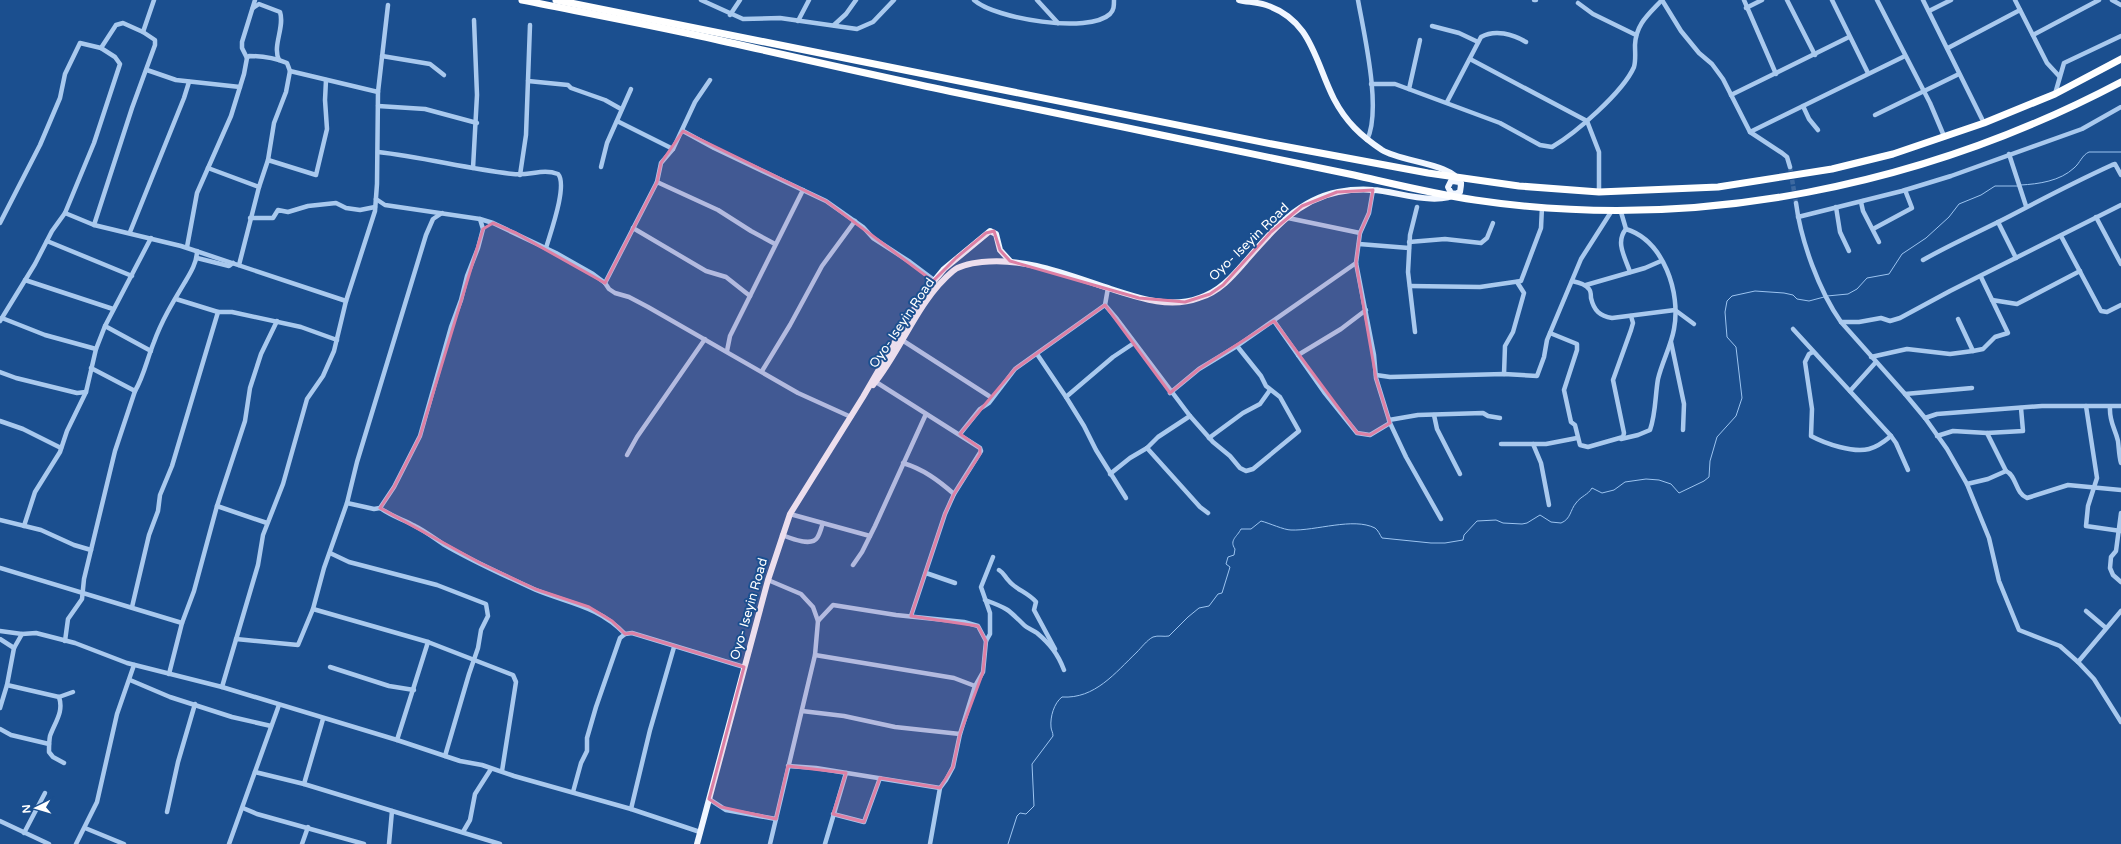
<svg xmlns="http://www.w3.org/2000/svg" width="2121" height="844" font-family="'Varela Round',sans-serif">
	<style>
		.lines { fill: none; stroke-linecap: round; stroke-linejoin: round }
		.stream { stroke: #9cc4f0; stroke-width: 1 }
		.minor-tunnel { stroke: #3d69a0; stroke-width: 4.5; stroke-dasharray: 4.5 2; stroke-linecap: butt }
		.minor { stroke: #a9c9ee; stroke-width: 4.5 }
		.major { stroke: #f0f6ff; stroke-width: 6 }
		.highway { stroke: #fff; stroke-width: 7 }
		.marked { fill: #dd80a5; fill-opacity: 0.2; stroke: #dd80a5; stroke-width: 3; stroke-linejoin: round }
		.labels { text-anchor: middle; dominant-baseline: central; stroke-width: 4; stroke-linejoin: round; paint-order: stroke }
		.street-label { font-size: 13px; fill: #fff; stroke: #1b4f8f }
	</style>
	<rect width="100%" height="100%" fill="#1b4f8f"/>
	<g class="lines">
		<g class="stream">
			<path d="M2021,185C2039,184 2060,181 2074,168C2080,163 2082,155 2089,152H2121"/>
			<polyline points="1827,296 1848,294 1857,289 1867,278 1889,274 1902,254 1926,238 1949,217 1959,204 1981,195 1995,186 2018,186"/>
			<path d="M1008,844L1017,816L1020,813L1026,814L1034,806L1032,764L1053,736C1053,732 1051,730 1051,727C1050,717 1054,703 1062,697C1095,699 1115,673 1137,652C1141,648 1147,640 1153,637C1158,635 1164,637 1169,636L1188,617L1199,608L1209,606L1218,594L1222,593L1230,567L1226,564L1228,557L1234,555L1235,549C1229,540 1237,537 1241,529H1251L1261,521C1269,523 1284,530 1291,530C1316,531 1353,517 1375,528C1378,530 1380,535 1382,538L1431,543H1445L1463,540L1464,535L1477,521L1496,520L1503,523L1522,524L1527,523L1540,515L1551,522L1561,523C1571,519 1570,510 1576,503C1581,496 1588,495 1592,488L1602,493L1614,490L1625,482L1646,479L1659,480L1671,484L1679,493L1704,481L1709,477L1710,461L1717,437L1736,416L1742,398L1736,347L1727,337L1725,312L1727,301L1732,296L1755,291L1784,293L1793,295L1797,299L1809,301L1824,297"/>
		</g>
		<polyline class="minor-tunnel" points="1790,167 1796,203"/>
		<g class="minor">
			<polyline points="701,0 743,19 780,18 857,29 873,22 894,0"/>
			<path d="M974,0C995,19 1089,34 1110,14C1114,10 1114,6 1114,0"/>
			<polyline points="1037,0 1058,23"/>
			<path d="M1358,0C1364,34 1382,110 1367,140"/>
			<polyline points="1534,0 1536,0"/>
			<polyline points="1662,0 1681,31 1699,53 1712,64 1723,79 1750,132 1782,153 1787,157 1790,167"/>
			<polyline points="1744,0 1776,74"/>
			<polyline points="1787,0 1815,55"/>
			<polyline points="1832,0 1868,73"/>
			<polyline points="1877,0 1930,103 1944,136"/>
			<polyline points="1923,0 1982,119"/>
			<polyline points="2015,0 2047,63 2059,76"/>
			<polyline points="2112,0 2121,5"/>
			<polyline points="1578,3 1593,14 1636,35"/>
			<path d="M253,8L259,4L280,12C285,27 272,46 279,60"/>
			<polyline points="1746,8 1762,0"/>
			<polyline points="1929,11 1951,0"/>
			<polyline points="730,15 740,0"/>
			<polyline points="798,21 809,0"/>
			<polyline points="834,25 846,14 856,0"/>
			<polyline points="1432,26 1459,33 1478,42"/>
			<polyline points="2033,35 2099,0"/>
			<polyline points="1948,48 2020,10"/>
			<polyline points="382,56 430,64 444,75"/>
			<path d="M247,58L249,56C262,56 275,58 287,63L290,71L378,92"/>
			<polyline points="1470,59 1587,121 1599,152 1599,192"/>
			<polyline points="147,70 176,80 240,87"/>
			<polyline points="528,81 568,85 571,88 605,100 621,109"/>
			<path d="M1371,84H1395L1500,123L1540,145L1552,147C1576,133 1623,92 1634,67C1636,60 1635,53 1635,45C1636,24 1648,15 1662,0"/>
			<polyline points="1409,89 1420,40"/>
			<polyline points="2055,94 2064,63 2121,36"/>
			<polyline points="1731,95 1849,37"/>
			<path d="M1447,102L1481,37C1495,29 1513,34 1526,42"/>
			<polyline points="378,106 425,109 477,123"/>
			<polyline points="1803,106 1809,119 1818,130"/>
			<polyline points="1875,115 1959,74"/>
			<polyline points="617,121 673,149"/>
			<polyline points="683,131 714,148 826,201 863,227 873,238 910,262 934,280"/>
			<polyline points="1750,132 1905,56"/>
			<path d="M378,152C423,157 468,169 513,174C531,176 542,168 558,174C568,185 550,234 546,248"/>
			<polyline points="2009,154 2026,206"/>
			<polyline points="268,160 274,123 286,92 290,71"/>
			<polyline points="601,167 607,143 631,89"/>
			<polyline points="208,168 259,187 268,160 316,175 327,129 325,100 326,80"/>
			<polyline points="473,168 477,95 474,20"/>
			<polyline points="520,175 526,135 530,25"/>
			<polyline points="657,182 718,210 751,231 775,244"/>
			<polyline points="1373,190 1369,213 1360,233 1356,263 1374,355 1376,378 1390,423 1406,457 1441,519"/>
			<polyline points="376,199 385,205 480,219 493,223 556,253 593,274 605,283 609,289 615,293 629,297 648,307 798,393 851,417"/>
			<polyline points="1863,201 1861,202 1863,211 1879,242"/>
			<path d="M1796,203C1801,241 1819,291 1841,322L1905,394L1925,418L1947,449L1967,484L1980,516L1989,538L1999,581L2019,630L2060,646L2078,662L2094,679L2121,722"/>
			<polyline points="1836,207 1840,232 1849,251"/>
			<path d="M1621,212L1626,229C1664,241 1681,293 1674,329C1671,346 1662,362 1658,379C1655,396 1656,413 1650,430L1638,435L1621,439"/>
			<polyline points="65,213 94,225 181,246 346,301"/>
			<polyline points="1798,217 1902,191 1951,176 2082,129 2121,107"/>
			<polyline points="2096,217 2121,264"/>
			<polyline points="250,218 273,218 278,210 288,212 308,206 336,203 346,208 360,210 375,207"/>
			<polyline points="1288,218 1360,233"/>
			<polyline points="1998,222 2016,258"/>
			<polyline points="0,223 40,145 60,98 65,74 80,43 101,48 116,25 123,23 143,32 154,0"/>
			<polyline points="94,225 132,108 155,45 155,40 143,32"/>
			<polyline points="633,228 706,271 726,277 750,296"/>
			<path d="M1626,229C1615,242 1625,257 1630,272"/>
			<polyline points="1873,229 1912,208 1905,190"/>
			<polyline points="130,232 184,98 189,82"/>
			<polyline points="2061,236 2101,311 2107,312 2121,305"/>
			<polyline points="47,241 132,276"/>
			<polyline points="1409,242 1445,239 1481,243 1487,238 1493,223"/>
			<polyline points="1359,244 1409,248"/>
			<polyline points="187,247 197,193 231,116 244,74 247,58 242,48 242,42 255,0"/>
			<polyline points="197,258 229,266 233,263"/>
			<path d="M1923,260C1951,244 1981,231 2010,216C2044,198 2077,181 2112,165L2115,164L2121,175"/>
			<polyline points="239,265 259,187"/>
			<polyline points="25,280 113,309"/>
			<path d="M1572,281C1577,282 1586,284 1589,289C1591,291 1591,295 1591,298C1594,311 1600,316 1612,318L1675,310L1694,324"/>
			<polyline points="605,283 657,182 661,163 673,149 695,102 710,80"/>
			<polyline points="1586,285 1645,268 1661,261"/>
			<polyline points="1410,286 1480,287 1521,281 1541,228 1542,207"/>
			<polyline points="1108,288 1105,305 1117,319 1190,416 1213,442 1230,456 1240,468 1246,471 1253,469 1299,431 1280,397 1266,386 1261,376 1237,346"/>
			<polyline points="176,299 218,312 232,312 301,327 337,340"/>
			<polyline points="1992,300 2017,304 2080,271"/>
			<polyline points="2,318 45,335 96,349"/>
			<polyline points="1958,319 1973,351"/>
			<polyline points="0,321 35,264 52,231 65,213 94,143 120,64 115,57 101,48"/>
			<polyline points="1274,321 1324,392 1357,433 1370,435 1390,423"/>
			<polyline points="1841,322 1859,322 1881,318 1890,321 1900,318 1950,291 2121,205"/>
			<polyline points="105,326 151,351"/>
			<polyline points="1793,329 1891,436 1896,443 1908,470"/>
			<polyline points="1415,332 1408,272 1410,235 1417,207"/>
			<polyline points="1550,333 1577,344 1577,350 1564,390 1571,422 1575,425 1580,445 1588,447 1623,437 1624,433 1613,380 1631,330 1633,323 1631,316"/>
			<polyline points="902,340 989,396"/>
			<polyline points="1671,342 1684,404 1683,430"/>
			<polyline points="727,351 730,336 803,190"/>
			<path d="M1813,352L1809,354L1805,362L1812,409L1811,436C1826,444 1853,453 1869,449C1877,447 1885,441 1891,436"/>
			<polyline points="1037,354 1066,397 1084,426 1096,450 1126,498"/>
			<polyline points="1298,355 1341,329 1366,310"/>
			<polyline points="1871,357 1907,349 1950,354 1973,351 1983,349 1995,337 2008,333 1981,277"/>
			<path d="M91,368L135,391C144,376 147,359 154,342C162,320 173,302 185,282C191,272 197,262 197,251"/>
			<polyline points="762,371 790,325 822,266 855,221"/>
			<polyline points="0,372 16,378 77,393 86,392"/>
			<polyline points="1504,374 1505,346 1513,332 1524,293 1517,282"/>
			<polyline points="1376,375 1390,377 1504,374 1537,376 1544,357 1547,340 1581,259 1611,212"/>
			<polyline points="876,382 980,448 981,451 954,494 945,514 911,616"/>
			<polyline points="1850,391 1876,362"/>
			<polyline points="1170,393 1199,369 1237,346 1356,263"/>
			<polyline points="1905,394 1972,388"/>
			<polyline points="1066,397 1113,357 1134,343"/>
			<polyline points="2086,406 2097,478 2088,506 2086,526 2121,531"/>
			<path d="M2110,407C2109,422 2115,428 2118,441C2119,449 2119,456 2121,463"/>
			<polyline points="1434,415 1437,429 1460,474"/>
			<polyline points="1925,418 1937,414 2042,406 2121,406"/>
			<polyline points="1389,420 1418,415 1483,413 1488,416 1500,418"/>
			<polyline points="0,421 23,429 61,448"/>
			<polyline points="1987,433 2006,471"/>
			<polyline points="960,434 980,409 989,403 1015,369 1105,305"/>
			<polyline points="1937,436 1953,431 1987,433 2023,431 2021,408"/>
			<polyline points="1209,438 1243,413 1260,404 1270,390"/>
			<polyline points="1501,444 1546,444 1577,438"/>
			<polyline points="1533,444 1541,463 1549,505"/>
			<polyline points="1147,448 1200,507 1208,513"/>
			<polyline points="627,455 637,437 705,339"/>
			<path d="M903,463C923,469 938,480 954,494"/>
			<polyline points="1110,474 1130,458 1147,448 1158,437 1190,416"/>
			<path d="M1967,484L1988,479L2006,471C2017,476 2015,493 2027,498L2068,485L2121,490"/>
			<path d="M347,503L374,509L380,508C393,517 402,519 415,526C425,531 434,538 443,544C472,561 505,576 536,590C570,604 598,606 625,634"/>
			<polyline points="217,506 267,523"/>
			<polyline points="380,508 394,487 420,436 451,327 461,300 467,276 478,248 483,229 480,219"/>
			<polyline points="2121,513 2116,551 2111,557 2110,568 2113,575 2121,582"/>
			<polyline points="790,514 870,536"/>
			<polyline points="0,520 41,530 74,545 91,550"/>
			<polyline points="24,526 35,492 60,452 67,431 86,392 96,349 105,326 151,238"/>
			<path d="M782,535C790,538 811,547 817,538C820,534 821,528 823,523"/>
			<polyline points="330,553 349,562 437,585 486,604 488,616 481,630 478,648 469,674 445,756"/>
			<polyline points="853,565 862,552 875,526 926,414"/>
			<polyline points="0,568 182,623"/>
			<path d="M999,570C1005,574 1004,576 1009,581C1015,589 1029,593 1036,602L1034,610L1055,649"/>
			<polyline points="926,573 955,583"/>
			<polyline points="768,580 801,594 813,607 818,621 815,655 770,844"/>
			<path d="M985,600C1007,608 1008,609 1024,625C1027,628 1033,630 1037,633C1050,644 1058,654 1064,670"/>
			<polyline points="132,607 149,535 158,511 160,495 172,466 218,312"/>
			<polyline points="313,609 428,642 513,675 516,682 502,771"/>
			<polyline points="2086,611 2106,628"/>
			<polyline points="818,621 833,605 896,615 964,622 978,626 986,641"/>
			<polyline points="0,631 22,634 36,633 75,643 127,663 222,687 397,740 460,761 482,765 514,776 631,809 700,832"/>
			<polyline points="0,639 14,648"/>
			<polyline points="236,639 298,645 313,609 324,568 347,503 357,462 426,235 433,219 442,213"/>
			<polyline points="65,641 68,619 82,599 84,579 115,451 135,391"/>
			<polyline points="815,655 954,678 975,686"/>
			<polyline points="2078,662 2121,611"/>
			<polyline points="330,667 389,686 414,690"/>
			<polyline points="169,674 182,623 194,591 217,506 245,421 250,388 261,354 277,321"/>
			<polyline points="130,680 170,697 232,717 271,726"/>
			<polyline points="7,685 59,697 73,692"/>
			<polyline points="222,687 258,565 263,535 283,484 307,399 323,376 334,351 346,301 375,211 377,184 378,92 388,5"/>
			<path d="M59,697C64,712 55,722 50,736C49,741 49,747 49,752L53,757L64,763"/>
			<polyline points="0,708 7,685 14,648 22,634"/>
			<polyline points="802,711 844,716 895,727 960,734"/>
			<polyline points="0,729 11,735 49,744"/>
			<polyline points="397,740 428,642"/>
			<polyline points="788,766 816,768 940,788"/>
			<polyline points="255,772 304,784 500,844"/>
			<polyline points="304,784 323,719"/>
			<polyline points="573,792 581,763 587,751 587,738 596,707 620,638 625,634 632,633 744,667"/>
			<polyline points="709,799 726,810 776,819"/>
			<polyline points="243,808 257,814 364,844"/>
			<polyline points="631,809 650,730 674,647"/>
			<polyline points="167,812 178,762 195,704"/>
			<polyline points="833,814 864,822 880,778"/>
			<polyline points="0,821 49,844"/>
			<polyline points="85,828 124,844"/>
			<polyline points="463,832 470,820 475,794 491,769"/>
			<polyline points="24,833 45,793"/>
			<polyline points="76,844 97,802 117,714 134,665"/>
			<polyline points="229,844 279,705"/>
			<polyline points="302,844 308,827"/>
			<polyline points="389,844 392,811"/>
			<polyline points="825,844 846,773"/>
			<polyline points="930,844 940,788 946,780 953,767 960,734 975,686 983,672 986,641 990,634 990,613 981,587 993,557"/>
		</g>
		<g class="major">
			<path d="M1239,0C1247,2 1257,2 1266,5C1312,20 1315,62 1334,99C1346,122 1361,136 1382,150C1401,162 1452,163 1461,183"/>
			<polyline points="1453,181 1459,182 1461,185 1460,192 1456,194 1451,193 1448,187 1451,181 1458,178"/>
			<path d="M873,385C902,350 917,301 953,271C960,265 973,263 982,262C1026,257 1070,276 1111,289C1139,298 1170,309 1199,298C1219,292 1232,277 1245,262C1271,232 1297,200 1338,192C1349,190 1361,189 1373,190C1396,191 1437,207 1458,193"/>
			<polyline points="697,844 768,580 790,514 863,397 921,297 944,269 990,231 996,234 1000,250 1010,261"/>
		</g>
		<g class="highway">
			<path d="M522,0C581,12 641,23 700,36C786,55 872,75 958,93C1014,105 1071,116 1128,128C1203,144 1278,159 1354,175C1394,184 1434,194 1475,200C1696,233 1924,186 2121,82"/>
			<polyline points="556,0 1272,144 1428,173 1519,186 1599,192 1718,187 1832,169 1893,154 1984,123 2055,94 2121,59"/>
		</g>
	</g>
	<path class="marked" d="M683,131L826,201L933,281L956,258L986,233L994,231L1000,250L1010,261L1139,298L1185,302L1210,294L1223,285L1271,232L1302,206L1337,192L1373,190L1369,213L1360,233L1356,263L1376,378L1390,423L1370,435L1357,433L1274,321L1199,369L1170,393L1105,305L1015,369L960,434L980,448V454L954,494L945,514L911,616L978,626L986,641L983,672L960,734L953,767L940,788L880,778L864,822L833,814L846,773L788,766L776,819L721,807L709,799L744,667L632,633L625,634L612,621L589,607L535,589L480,563L380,508L394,487L420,436L483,229L493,223L516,233L605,283L657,182L661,163Z"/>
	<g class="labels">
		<g class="street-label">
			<text transform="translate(1249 242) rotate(-44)">Oyo- Iseyin Road</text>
			<text transform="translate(902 323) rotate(-56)">Oyo- Iseyin Road</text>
			<text transform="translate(749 609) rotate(-74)">Oyo- Iseyin Road</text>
		</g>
	</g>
	<g transform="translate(36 808) rotate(265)" stroke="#1b4f8f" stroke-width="3" paint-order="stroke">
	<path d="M0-3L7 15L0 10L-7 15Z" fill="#ffffff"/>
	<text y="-6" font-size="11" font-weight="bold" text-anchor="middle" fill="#ffffff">N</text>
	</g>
</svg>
